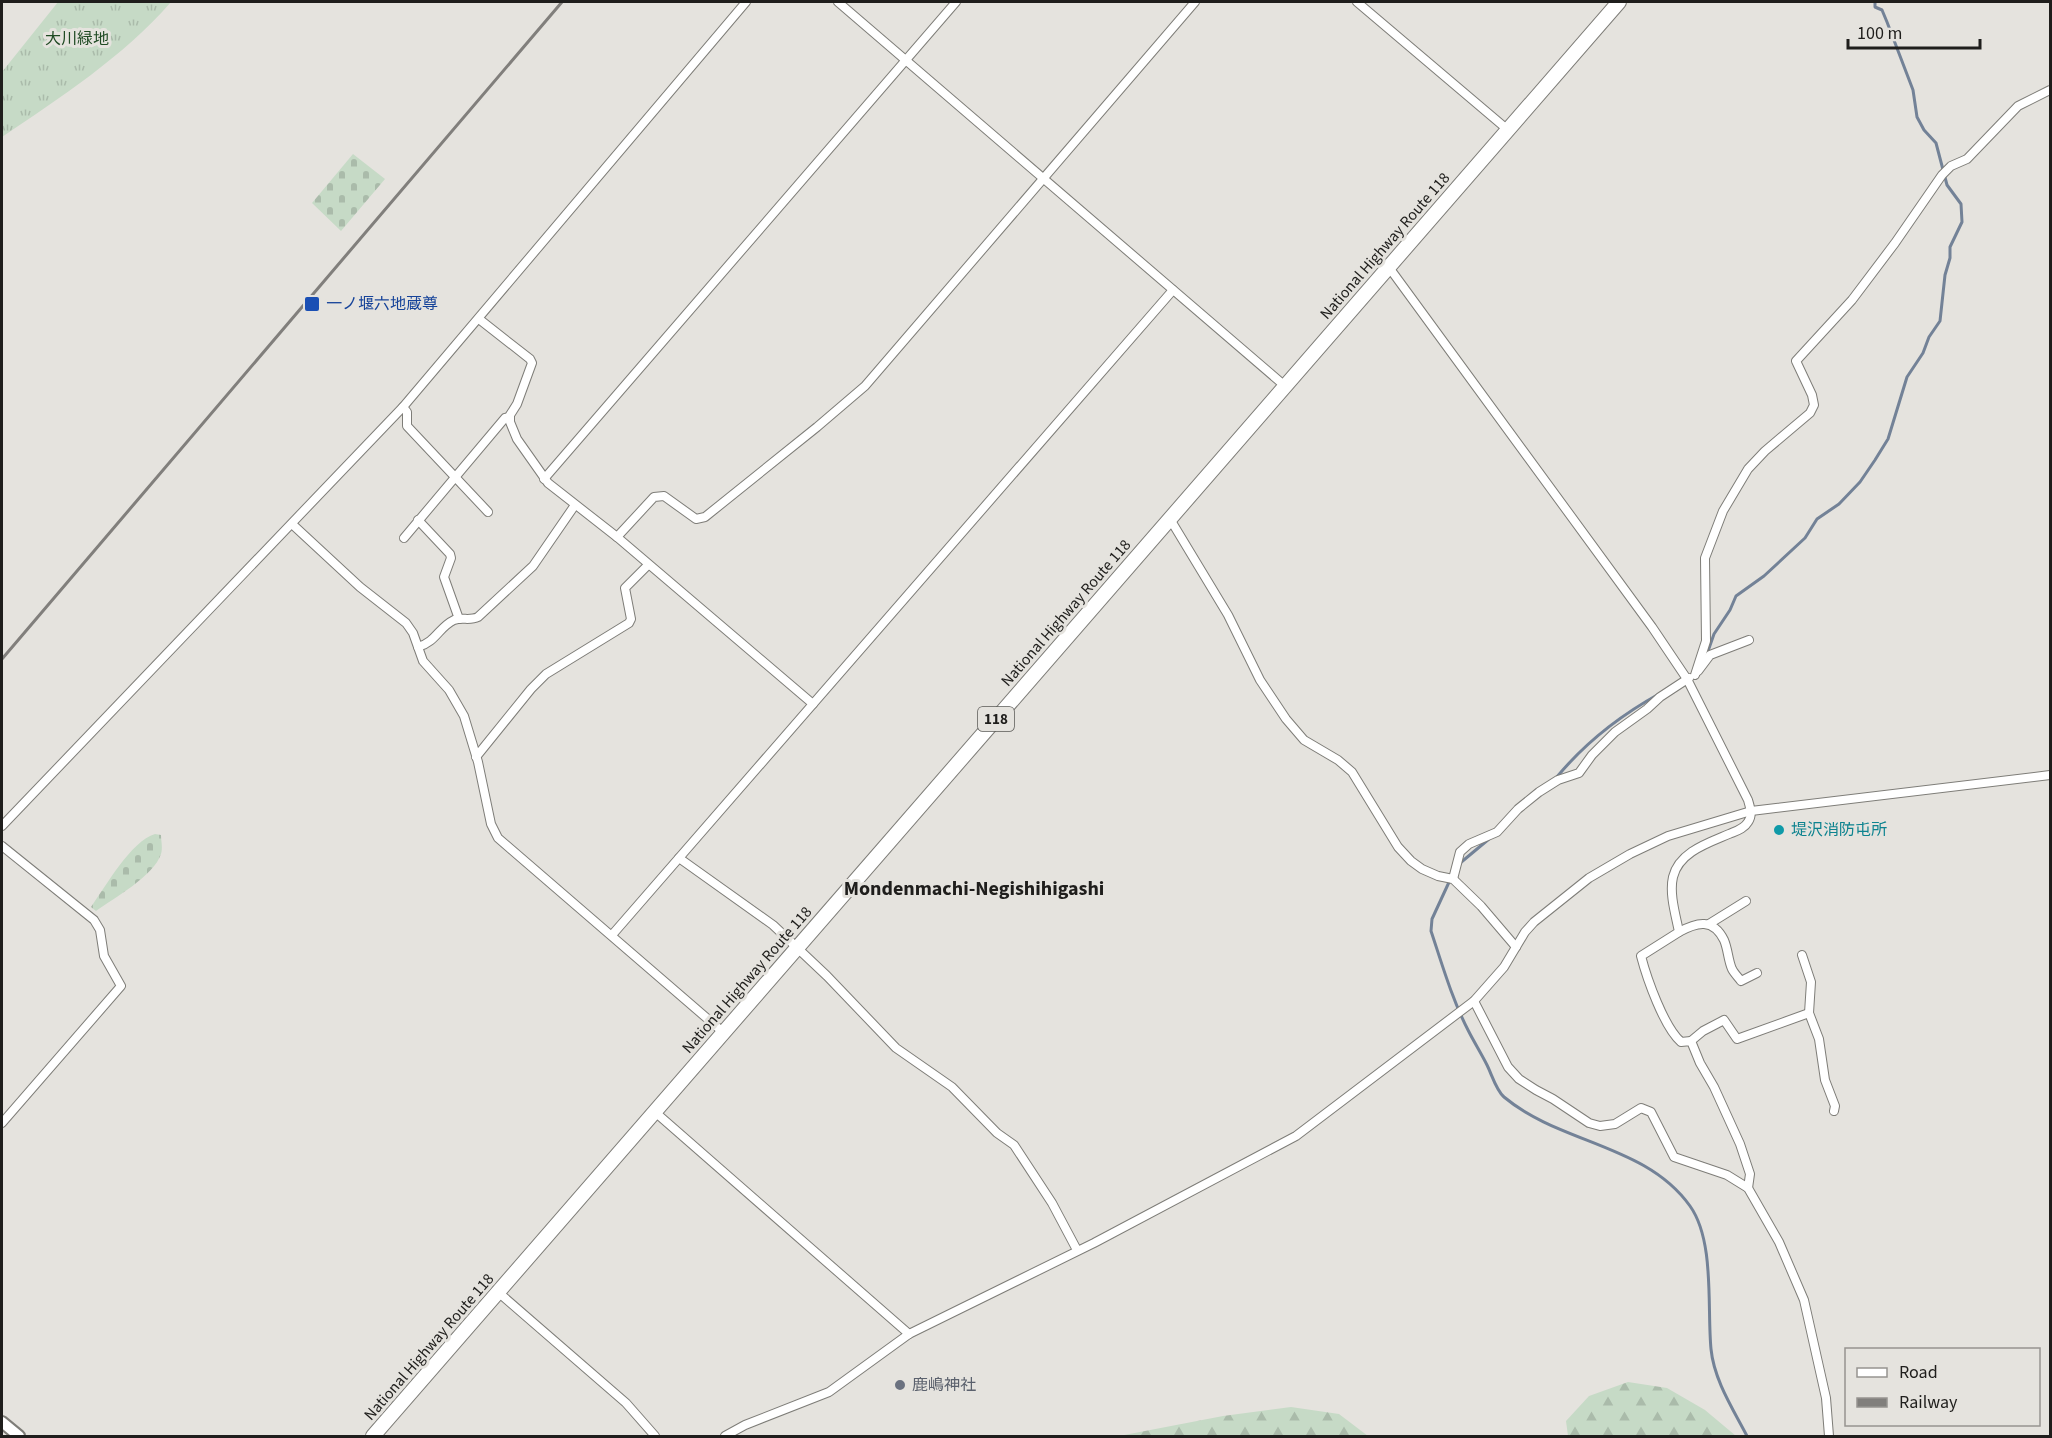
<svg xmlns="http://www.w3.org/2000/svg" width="2052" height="1438" font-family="'Source Sans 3','Noto Sans JP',sans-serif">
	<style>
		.grass { fill: url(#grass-tufts) }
		.forest { fill: url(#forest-firs) }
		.cemetery { fill: url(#cemetery-stones) }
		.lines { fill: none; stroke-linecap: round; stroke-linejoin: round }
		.stream { stroke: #738297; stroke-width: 3 }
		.street-casing { stroke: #7e7d78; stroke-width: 10 }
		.secondary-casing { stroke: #7e7d78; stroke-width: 14 }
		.highway-casing { stroke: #7e7d78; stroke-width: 16 }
		.street { stroke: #fff; stroke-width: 8 }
		.secondary { stroke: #fff; stroke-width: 10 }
		.highway { stroke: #fff; stroke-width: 14 }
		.rail { stroke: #817f7c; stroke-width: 3 }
		.transit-dot { fill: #1a4fb4; stroke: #e5e3de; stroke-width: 2 }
		.culture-dot { fill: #0f9aa8; stroke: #e5e3de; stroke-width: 2 }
		.worship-dot { fill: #6b7280; stroke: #e5e3de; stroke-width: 2 }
		.labels { text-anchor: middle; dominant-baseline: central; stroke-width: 6; stroke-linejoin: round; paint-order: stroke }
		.shield { fill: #e5e3de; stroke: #5a5956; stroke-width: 1.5 }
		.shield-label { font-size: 15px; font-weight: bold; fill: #1f1e1c }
		.park-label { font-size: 16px; fill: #204b24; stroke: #e5e3de }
		.street-label { font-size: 16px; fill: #1f1e1c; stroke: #e5e3de }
		.transit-label { font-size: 16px; fill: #164399; stroke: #e5e3de; text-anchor: start }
		.culture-label { font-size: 16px; fill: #0d838f; stroke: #e5e3de; text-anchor: start }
		.worship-label { font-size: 16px; fill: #5b616d; stroke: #e5e3de; text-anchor: start }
		.quarter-label { font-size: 20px; font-weight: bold; fill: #1f1e1c; stroke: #e5e3de }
	</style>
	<defs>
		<pattern id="grass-tufts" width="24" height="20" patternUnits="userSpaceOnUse" patternTransform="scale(1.5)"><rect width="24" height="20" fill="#c6dac6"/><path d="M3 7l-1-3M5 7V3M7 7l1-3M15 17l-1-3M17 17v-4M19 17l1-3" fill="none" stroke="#aba"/></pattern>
		<pattern id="forest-firs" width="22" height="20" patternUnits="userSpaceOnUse" patternTransform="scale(1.5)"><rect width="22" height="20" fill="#c6dac6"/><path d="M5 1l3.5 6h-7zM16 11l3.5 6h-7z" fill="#aba"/></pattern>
		<pattern id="cemetery-stones" width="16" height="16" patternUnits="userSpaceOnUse" patternTransform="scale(1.5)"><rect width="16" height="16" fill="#c6dac6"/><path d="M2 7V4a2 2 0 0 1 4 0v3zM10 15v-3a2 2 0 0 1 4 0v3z" fill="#aba"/></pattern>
	</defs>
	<rect width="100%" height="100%" fill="#e5e3de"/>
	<path class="grass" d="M58,2H171C123,57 61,97 2,137V72Z"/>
	<g class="forest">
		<polygon points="1628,1382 1667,1388 1705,1410 1736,1436 1568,1436 1566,1421 1589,1396"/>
		<polygon points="1291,1407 1339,1414 1368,1436 1119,1436 1223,1416"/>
	</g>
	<g class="cemetery">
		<polygon points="353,154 385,179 341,231 312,203"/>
		<path d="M155,834L161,835C161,841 163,848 161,854C154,876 114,898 96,911L91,907C106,886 131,841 155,834Z"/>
	</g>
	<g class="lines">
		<g class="stream">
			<polyline points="1707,654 1714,634 1730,610 1736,596 1764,576 1805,538 1817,519 1839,504 1860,482 1875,460 1888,439 1907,377 1923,353 1929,337 1940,321 1945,275 1950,258 1950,247 1962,222 1961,204 1947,185 1936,143 1924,130 1917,117 1913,90 1887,22 1882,10 1875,7 1875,2"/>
			<path d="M1556,778C1584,744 1621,715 1659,694"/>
			<polyline points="1459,864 1489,839"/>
			<path d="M1450,880L1432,919L1431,931C1442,964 1452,999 1468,1030C1474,1042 1481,1053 1487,1065C1492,1075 1496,1090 1504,1097C1560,1144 1646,1144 1690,1206C1715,1241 1707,1308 1711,1349C1714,1380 1733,1409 1747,1436"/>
		</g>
		<g class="street-casing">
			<g id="street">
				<polyline points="838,2 1285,386"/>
				<polyline points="1357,2 1508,130"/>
				<path d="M1388,266L1652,627L1687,679L1748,800C1750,807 1753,815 1748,822C1744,829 1736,831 1729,834C1708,843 1679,852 1673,877C1669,894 1676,916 1679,932L1641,956C1647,979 1664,1027 1681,1042L1691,1041L1700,1063L1714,1087L1740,1144L1750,1174L1748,1188"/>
				<polyline points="479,319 530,359 532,363 517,404 510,415 510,422 517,439 548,483 617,537 813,704"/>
				<polyline points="403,407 407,412 407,426 488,512"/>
				<polyline points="544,479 956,2"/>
				<polyline points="1170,519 1228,615 1260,680 1286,719 1304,740 1338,760 1352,772 1398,847 1411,861 1422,869 1438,876 1453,879 1481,906 1516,947"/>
				<polyline points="418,520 450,554 451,558 444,577 459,619"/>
				<polyline points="292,524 360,587 406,623 413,633 423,661 449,690 464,716 478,762 491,824 498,838 724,1033"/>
				<polyline points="617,537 654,497 664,496 696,519 705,517 817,427 865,386 1195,2"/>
				<polyline points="404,538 505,418 510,417"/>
				<path d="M418,647C436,642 439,627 454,620C462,617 470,621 478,617L533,566L575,505"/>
				<polyline points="1698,671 1710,655 1749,640"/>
				<polyline points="1695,675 1706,641 1705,558 1723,511 1748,469 1765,451 1810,413 1814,405 1812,395 1796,361 1852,300 1895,243 1942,175 1951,166 1967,159 2018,106 2050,90"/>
				<polyline points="476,757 531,689 546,674 629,623 631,619 625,588 648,565"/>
				<polyline points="2,826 403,407 746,2"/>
				<polyline points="2,846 94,920 100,930 104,956 121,986 2,1123"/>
				<polyline points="679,858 773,925 827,976 896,1048 952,1087 997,1133 1014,1145 1052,1203 1077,1250"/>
				<polyline points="1453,879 1460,852 1469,844 1497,832 1518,809 1539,792 1558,780 1579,773 1592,755 1615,732 1647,709 1660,697 1689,678"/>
				<polyline points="1709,924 1746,901"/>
				<path d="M1679,932C1697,922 1713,918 1724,940C1728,949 1728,960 1732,969C1734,973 1738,977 1741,981L1757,973"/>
				<polyline points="612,935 1173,290"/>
				<polyline points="1802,955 1811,982 1809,1013 1819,1039 1825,1080 1835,1106 1834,1111"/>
				<polyline points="1474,1001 1508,1067 1519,1079 1536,1090 1553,1099 1589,1123 1600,1126 1615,1124 1641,1108 1651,1112 1674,1157 1727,1175 1748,1188 1779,1242 1804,1300 1826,1398 1829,1436"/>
				<polyline points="1691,1041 1703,1031 1724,1020 1737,1039 1809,1013"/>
				<polyline points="655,1112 909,1334"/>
				<polyline points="498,1292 626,1403 655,1436"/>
				<polyline points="725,1436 745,1425 829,1392 909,1334 1094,1243 1296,1136 1474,1001 1504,967 1525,932 1534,922 1589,878 1630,854 1668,836 1751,811 2050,775"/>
			</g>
		</g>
		<g class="secondary-casing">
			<polyline id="secondary" points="2,1422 19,1436"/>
		</g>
		<g class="highway-casing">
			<polyline id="highway" points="373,1436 1619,2"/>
		</g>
		<use href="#street" class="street"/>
		<use href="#secondary" class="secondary"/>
		<use href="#highway" class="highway"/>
		<polyline class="rail" points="2,659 562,2"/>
	</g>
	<rect class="transit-dot" x="304" y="296" width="16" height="16" rx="3"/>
	<circle class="culture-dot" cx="1779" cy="830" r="6"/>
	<circle class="worship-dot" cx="900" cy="1385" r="6"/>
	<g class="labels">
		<rect class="shield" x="978" y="707" width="36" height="24" rx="4.5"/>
		<g class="shield-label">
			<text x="996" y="719">118</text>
		</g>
		<g class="park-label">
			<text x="77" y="39">大川緑地</text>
		</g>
		<g class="street-label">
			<text transform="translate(1385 246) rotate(-49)">National Highway Route 118</text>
			<text transform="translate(1066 613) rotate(-49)">National Highway Route 118</text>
			<text transform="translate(747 980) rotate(-49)">National Highway Route 118</text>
			<text transform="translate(429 1347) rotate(-49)">National Highway Route 118</text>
		</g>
		<g class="transit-label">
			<text x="326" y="304">一ノ堰六地蔵尊</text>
		</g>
		<g class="culture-label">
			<text x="1791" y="830">堤沢消防屯所</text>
		</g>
		<g class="worship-label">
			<text x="912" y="1385">鹿嶋神社</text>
		</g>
		<g class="quarter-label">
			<text x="974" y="889">Mondenmachi-Negishihigashi</text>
		</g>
	</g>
	<rect width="2052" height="1438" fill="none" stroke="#1f1e1c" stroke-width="6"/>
	<rect x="1845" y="1348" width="195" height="78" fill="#e5e3de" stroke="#969490" stroke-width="1.5"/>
	<rect x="1857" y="1368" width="30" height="9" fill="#ffffff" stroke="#969490" stroke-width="1.5"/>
	<text x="1899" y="1378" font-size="18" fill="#1f1e1c">Road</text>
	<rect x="1857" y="1398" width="30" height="9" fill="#817f7c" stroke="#969490" stroke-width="1.5"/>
	<text x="1899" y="1408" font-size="18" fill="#1f1e1c">Railway</text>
	<path d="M1848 39v9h132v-9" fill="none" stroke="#1f1e1c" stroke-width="3"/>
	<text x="1857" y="39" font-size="18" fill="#1f1e1c" stroke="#e5e3de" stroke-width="4.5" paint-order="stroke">100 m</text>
</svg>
